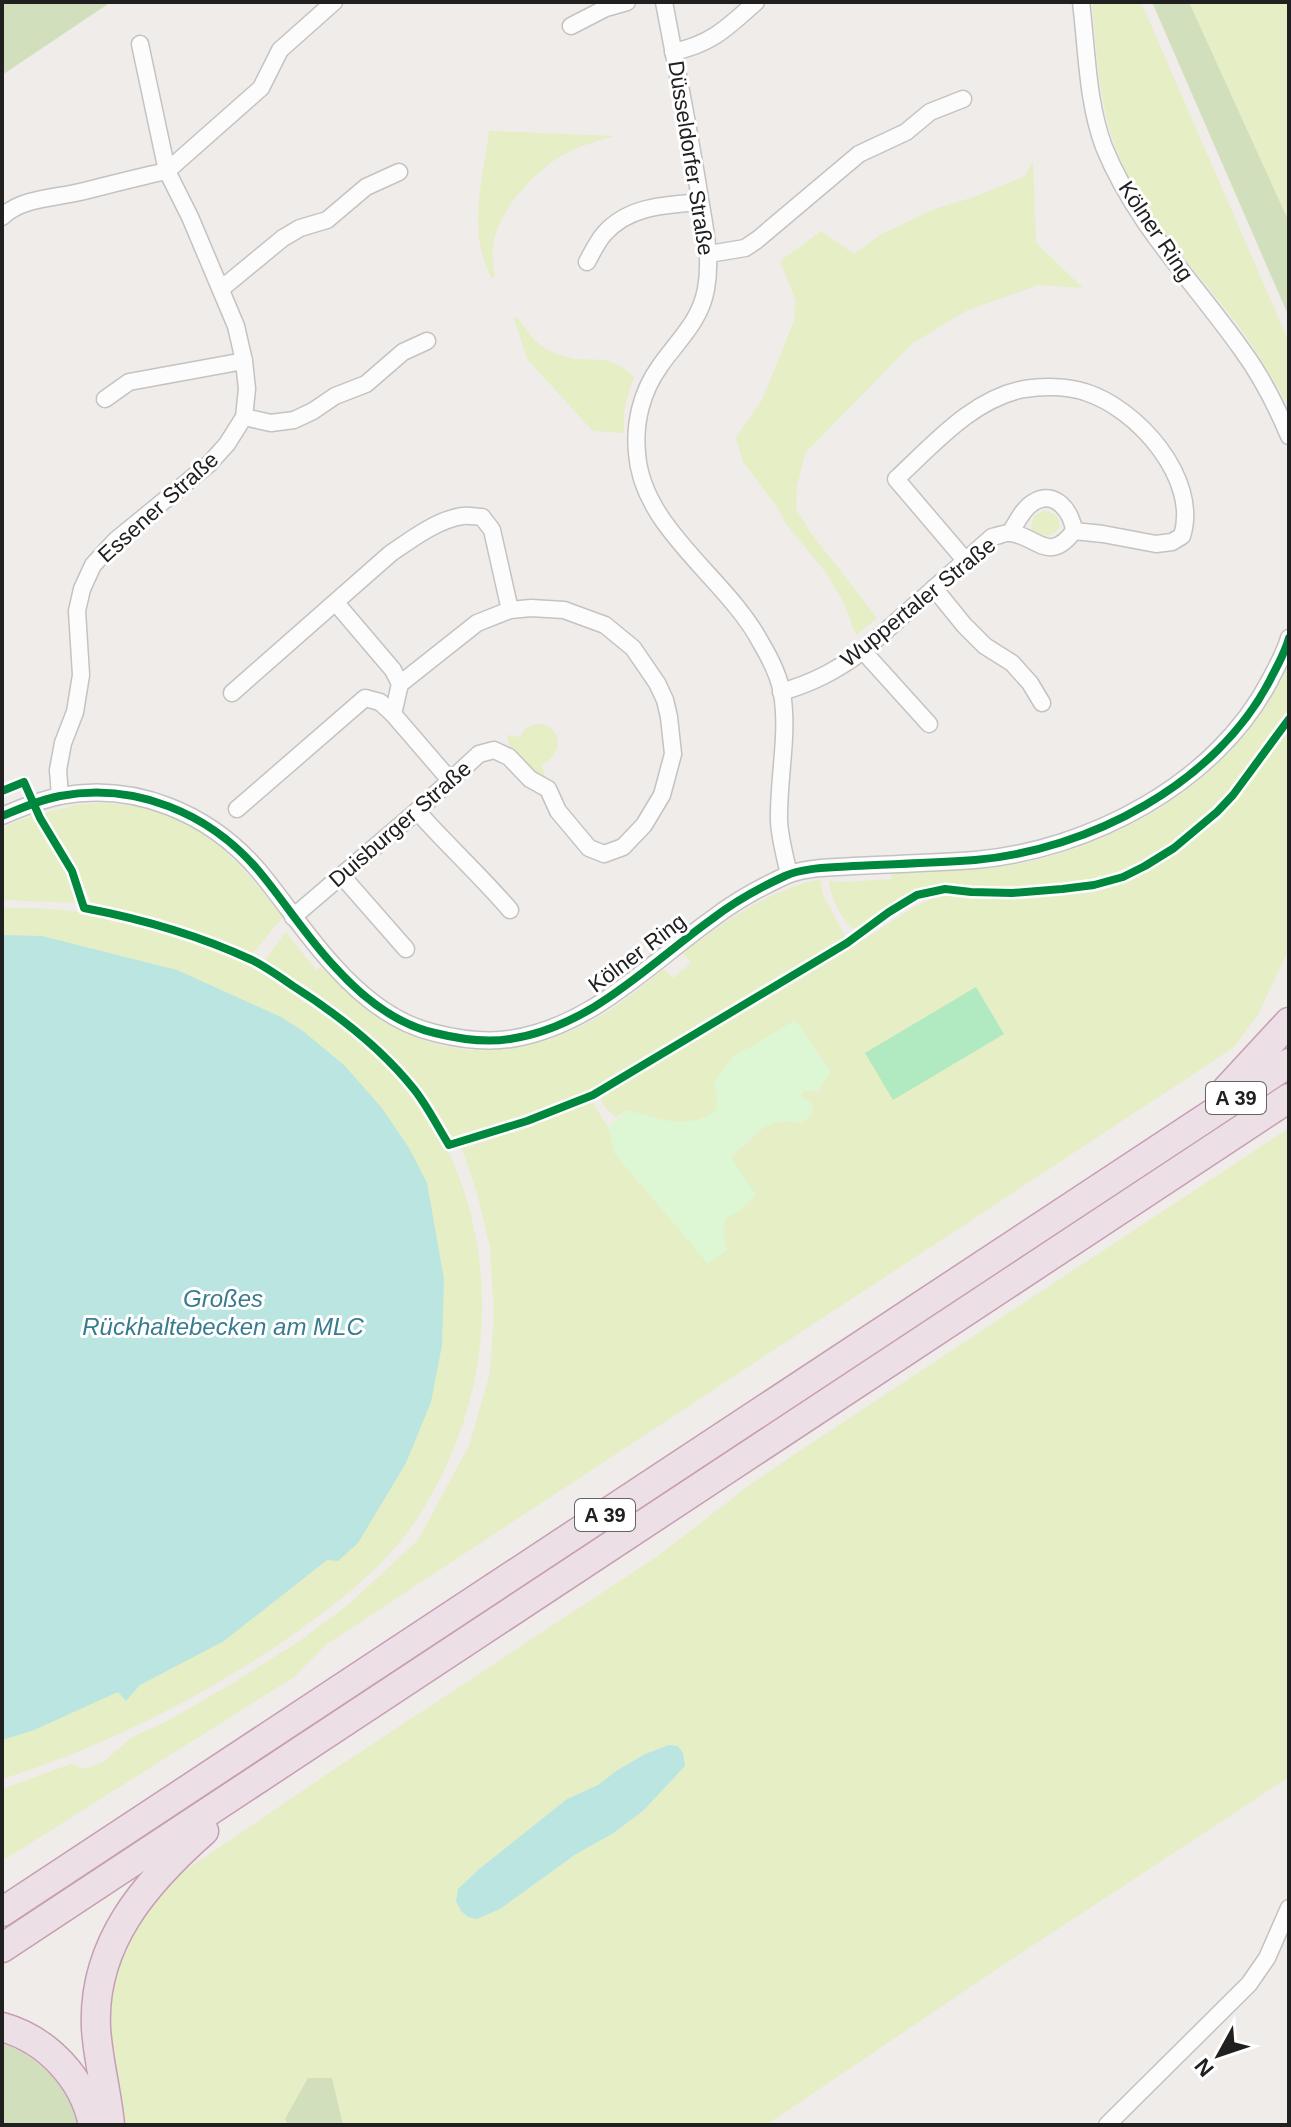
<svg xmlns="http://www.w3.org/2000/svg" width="1291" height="2127" font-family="Helvetica,sans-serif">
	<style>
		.grass { fill: #e6eec6; fill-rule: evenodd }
		.forest { fill: #d2dfbc }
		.park { fill: #ddf6d3 }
		.pitch { fill: #b1e9c1 }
		.water { fill: #bae5e1 }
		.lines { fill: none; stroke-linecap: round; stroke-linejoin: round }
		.street-casing { stroke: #c4c3c1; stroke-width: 19 }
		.highway-casing { stroke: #c79db5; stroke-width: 31 }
		.street { stroke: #fdfcfc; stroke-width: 16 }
		.highway { stroke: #ecdfe5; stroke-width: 28 }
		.cycleway-casing { stroke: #fff; stroke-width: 13 }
		.cycleway { stroke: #00873e; stroke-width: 8 }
		.labels { text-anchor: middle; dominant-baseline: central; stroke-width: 6; stroke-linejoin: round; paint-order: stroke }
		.shield { fill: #fff; stroke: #636363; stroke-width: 2 }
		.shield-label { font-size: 20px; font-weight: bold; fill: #202020 }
		.street-label { font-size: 22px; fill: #202020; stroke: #fff }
		.water-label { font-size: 24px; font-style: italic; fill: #377c8f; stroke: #fff }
	</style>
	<rect width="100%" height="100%" fill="#efece9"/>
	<g class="grass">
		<path d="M1092,2H1141L1289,342V408C1270,372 1249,338 1223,306C1188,261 1145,216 1122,163C1099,112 1097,56 1092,2Z"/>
		<polygon points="1189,2 1289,2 1289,222"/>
		<path d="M489,131L615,136C597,141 579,146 563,155C534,171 497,212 493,246C492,256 493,266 495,276L492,279C466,229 483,184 489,131Z"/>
		<polygon points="1033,161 1036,243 1083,288 1038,285 966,311 913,343 805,453 797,486 796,509 811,533 877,618 856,635 843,601 826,573 787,525 775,504 743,462 736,437 762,400 794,321 796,301 780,261 821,231 854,254 880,235 932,210 977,196 1025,176"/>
		<path d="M517,317L535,341L546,349L558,355L575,359L606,360L619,365L634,376C627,396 622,412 624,433L593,431L527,359L514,319Z"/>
		<path d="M1045,510L1057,516L1060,526C1054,537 1044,537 1033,531L1031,526L1034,516Z"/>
		<path d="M1289,663V711L1228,795L1208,815L1155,857L1136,868L1087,883L1003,890L943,887L917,893L854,929C840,918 831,898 829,881L846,882L891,879L892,872C939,869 987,872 1032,861C1140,835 1244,768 1289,663Z"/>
		<path d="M1289,721V948L1258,1015L1233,1048L327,1644L294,1677L2,1861V1789L71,1764L84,1769L103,1762L131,1738L169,1720L233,1683L301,1640L348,1605L418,1540L469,1446L490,1373L494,1313L490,1247L477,1193L461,1145L521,1126L590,1099L608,1127L615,1154L683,1234L727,1250L723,1231L726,1218L741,1210L731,1157L766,1125L785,1119L805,1090L818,1092L831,1071L795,1020L714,1081L717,1098L716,1110C688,1132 658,1119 627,1110L616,1117L605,1108L600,1096L843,949C876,938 912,900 945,896C973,893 1003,897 1031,896C1071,894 1120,889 1154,867C1175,854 1193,837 1211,821L1215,824L1223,817L1220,812L1232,800Z"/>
		<path d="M535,724C563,723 565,753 542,765L545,776C529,775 519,756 509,745L507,735L520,737L525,729Z"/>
		<path d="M102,803C125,805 148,807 169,815C218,835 251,877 283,917L251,955L156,919L91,903L70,853L50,827L45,813L75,805Z"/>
		<polygon points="34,815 65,863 80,903 2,900 2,827"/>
		<path d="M820,879L823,895L845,936L840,942L590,1092L508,1124L452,1139C436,1115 421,1090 401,1068C363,1025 314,991 264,961L286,932L316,970L321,967C340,986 358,1005 381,1019C451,1065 531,1057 600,1016C623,1003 644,985 664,969L673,978L691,963L683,953C726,920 768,891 820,879Z"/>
		<path d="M2,908C47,907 92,912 136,922C157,927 177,935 197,943C221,952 246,961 268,974C331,1010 391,1059 431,1120C466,1176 483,1245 482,1310C481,1380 461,1446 425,1506C392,1562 341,1601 288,1638C199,1699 105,1746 2,1779Z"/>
		<path d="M1289,1128V1777L1000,1967L766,2125H125C123,2100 117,2077 113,2052C104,1976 129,1928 180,1874L336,1768L658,1556L751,1484L798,1452ZM669,1745L685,1766L643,1811L612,1834L576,1854L500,1909L458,1889L478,1870L567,1799L598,1785L616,1771L645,1754Z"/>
	</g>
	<g class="forest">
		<polygon points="2,2 111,2 2,75"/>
		<polygon points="1152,2 1189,2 1289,222 1289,317"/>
		<path d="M2,2043C38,2055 69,2087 77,2125H2Z"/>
		<polygon points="308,2078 332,2078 343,2125 288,2125 285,2119"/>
	</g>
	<path class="park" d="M795,1020L831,1072L817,1092L805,1090L800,1096L813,1104L812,1115L801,1123C767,1115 754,1136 731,1157L756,1195L741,1210L726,1218L723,1231L727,1250L708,1264L615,1154L608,1127L627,1110C658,1118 688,1132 716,1110L717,1098L714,1081L733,1057Z"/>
	<polygon class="pitch" points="976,987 1004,1034 893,1100 865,1053"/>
	<g class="water">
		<polygon points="2,935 42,936 177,970 281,1017 303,1031 345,1066 382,1108 409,1148 427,1183 444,1279 442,1345 431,1402 406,1463 358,1543 338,1561 327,1560 224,1641 140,1685 126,1701 118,1692 34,1730 2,1740"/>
		<polygon points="669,1745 678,1746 683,1753 685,1766 643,1811 612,1834 576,1854 500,1909 477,1919 468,1917 461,1911 456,1901 458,1889 478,1870 567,1799 598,1785 616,1771 645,1754"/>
	</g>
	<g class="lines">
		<g class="street-casing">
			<g id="street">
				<path d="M664,2C676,66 689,129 699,193C704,225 712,257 706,289C700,322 678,340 660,366C642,391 634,422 637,453C642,529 727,578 761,643C770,658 779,676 782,693C789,735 778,778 779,821C780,839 785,857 789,874"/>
				<path d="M1081,2C1087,50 1087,102 1104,147C1135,224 1195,283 1242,350C1262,377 1276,405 1289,436"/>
				<polyline points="571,26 606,8 627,2"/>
				<path d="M673,52C712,44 728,27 756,2"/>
				<polyline points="167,171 261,88 280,50 334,2"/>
				<path d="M2,217C21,198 55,198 80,192C109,185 138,177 167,171"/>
				<polyline points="709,254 745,248 757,240 859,154 906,132 930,112 963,99"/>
				<path d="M587,262C592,253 597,242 604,234C628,206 665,205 700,202"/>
				<polyline points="221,289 283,238 300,228 327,220 366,187 399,172"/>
				<polyline points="105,399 129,382 244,361"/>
				<polyline points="244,417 271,423 294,420 313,411 335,396 366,384 403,352 427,341"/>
				<path d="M965,560L896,479C933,445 972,399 1024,389C1043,386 1067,386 1085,392C1137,408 1200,479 1182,536L1172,542L1156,544L1103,534L1074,531"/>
				<polyline points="934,588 964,625 985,646 1012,663 1030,683 1042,703"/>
				<polyline points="336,603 393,670 400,684"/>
				<polyline points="863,651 929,724"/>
				<path d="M781,692C813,683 837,670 863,651L992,537C998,536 1006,532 1011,533C1038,537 1049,564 1074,531C1072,512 1055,489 1034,502C1023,508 1017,522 1010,533"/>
				<path d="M232,693L390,554C410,540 438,519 463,516C469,515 477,517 482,517L492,530L510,610"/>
				<polyline points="60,796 58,770 63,743 75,712 81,675 77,611 82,589 93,565 116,540 209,464 227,444 244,417 247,389 244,361 236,326 190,217 167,171 140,44"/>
				<polyline points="237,809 365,698 380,702 393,714"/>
				<path d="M417,811C447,845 481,876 510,910"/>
				<path d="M2,816C21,808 40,800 60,796C135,782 209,813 258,870C284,901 306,936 334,966C360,995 395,1024 435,1033C459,1039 485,1043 510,1039C591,1027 649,964 712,919C734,902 759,888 785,876C805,867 831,868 853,866C893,864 934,863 975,860C1089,850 1216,784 1270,680C1277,666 1285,653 1289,638"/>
				<polyline points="342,876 406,949"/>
				<polyline points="293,917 417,811 479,754 494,750 509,757 530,779 548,789 558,811 589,848 604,854 623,847 644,825 662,795 673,754 669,717 665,700 657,683 633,648 605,625 564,610 531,608 510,610 477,623 400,684 393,714 449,779"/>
				<polyline points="1107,2125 1249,1984 1267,1958 1289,1908"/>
			</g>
		</g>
		<g class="highway-casing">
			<g id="highway">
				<polyline points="1227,1089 1289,1022"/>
				<polyline points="2,1912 1289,1063"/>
				<polyline points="2,1948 1289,1098"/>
				<path d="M2,2027C48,2040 84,2079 93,2125"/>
				<path d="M110,2125C107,2092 98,2061 96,2028C92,1944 145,1883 204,1831"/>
			</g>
		</g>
		<use href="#street" class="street"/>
		<use href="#highway" class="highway"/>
		<g class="cycleway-casing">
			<g id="cycleway">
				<path d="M2,791L24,782L40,818L72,871L84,908C142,919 198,935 252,960C266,967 280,977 293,986C337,1014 380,1047 413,1088C427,1105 437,1126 449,1145L527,1121L593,1095L847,943L889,912L917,895L945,889L971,892L1012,893L1062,889L1094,885L1123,877L1145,866L1174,848L1217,812L1233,795L1289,719"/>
				<path d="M2,816C21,808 40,800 60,796C135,782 209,813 258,870C284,901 306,936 334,966C360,995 395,1024 435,1033C459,1039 485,1043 510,1039C591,1027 649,964 712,919C734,902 759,888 785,876C805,867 831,868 853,866C893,864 934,863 975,860C1089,850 1216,784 1270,680C1277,666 1285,653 1289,638"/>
			</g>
		</g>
		<use href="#cycleway" class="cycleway"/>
	</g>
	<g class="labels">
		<g class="shield">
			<rect x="1206" y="1082" width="60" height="32" rx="6"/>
			<rect x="575" y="1499" width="60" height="32" rx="6"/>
		</g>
		<g class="shield-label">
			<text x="1236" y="1098">A 39</text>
			<text x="605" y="1515">A 39</text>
		</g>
		<g class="street-label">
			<text transform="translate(691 158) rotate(81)">Düsseldorfer Straße</text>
			<text transform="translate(1156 231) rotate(56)">Kölner Ring</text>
			<text transform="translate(158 507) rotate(-42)">Essener Straße</text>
			<text transform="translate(918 602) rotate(-39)">Wuppertaler Straße</text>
			<text transform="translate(400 824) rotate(-41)">Duisburger Straße</text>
			<text transform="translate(637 953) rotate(-37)">Kölner Ring</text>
		</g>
		<g class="water-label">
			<text x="223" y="1298">Großes<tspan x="223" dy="28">Rückhaltebecken am MLC</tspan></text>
		</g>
	</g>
	<rect width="1291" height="2127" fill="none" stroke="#202020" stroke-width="8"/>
	<g transform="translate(1219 2055) rotate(230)" stroke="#ffffff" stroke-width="6" paint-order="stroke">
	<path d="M0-6L14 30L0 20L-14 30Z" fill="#202020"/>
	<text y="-12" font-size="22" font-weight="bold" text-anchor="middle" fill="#202020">N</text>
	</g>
</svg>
